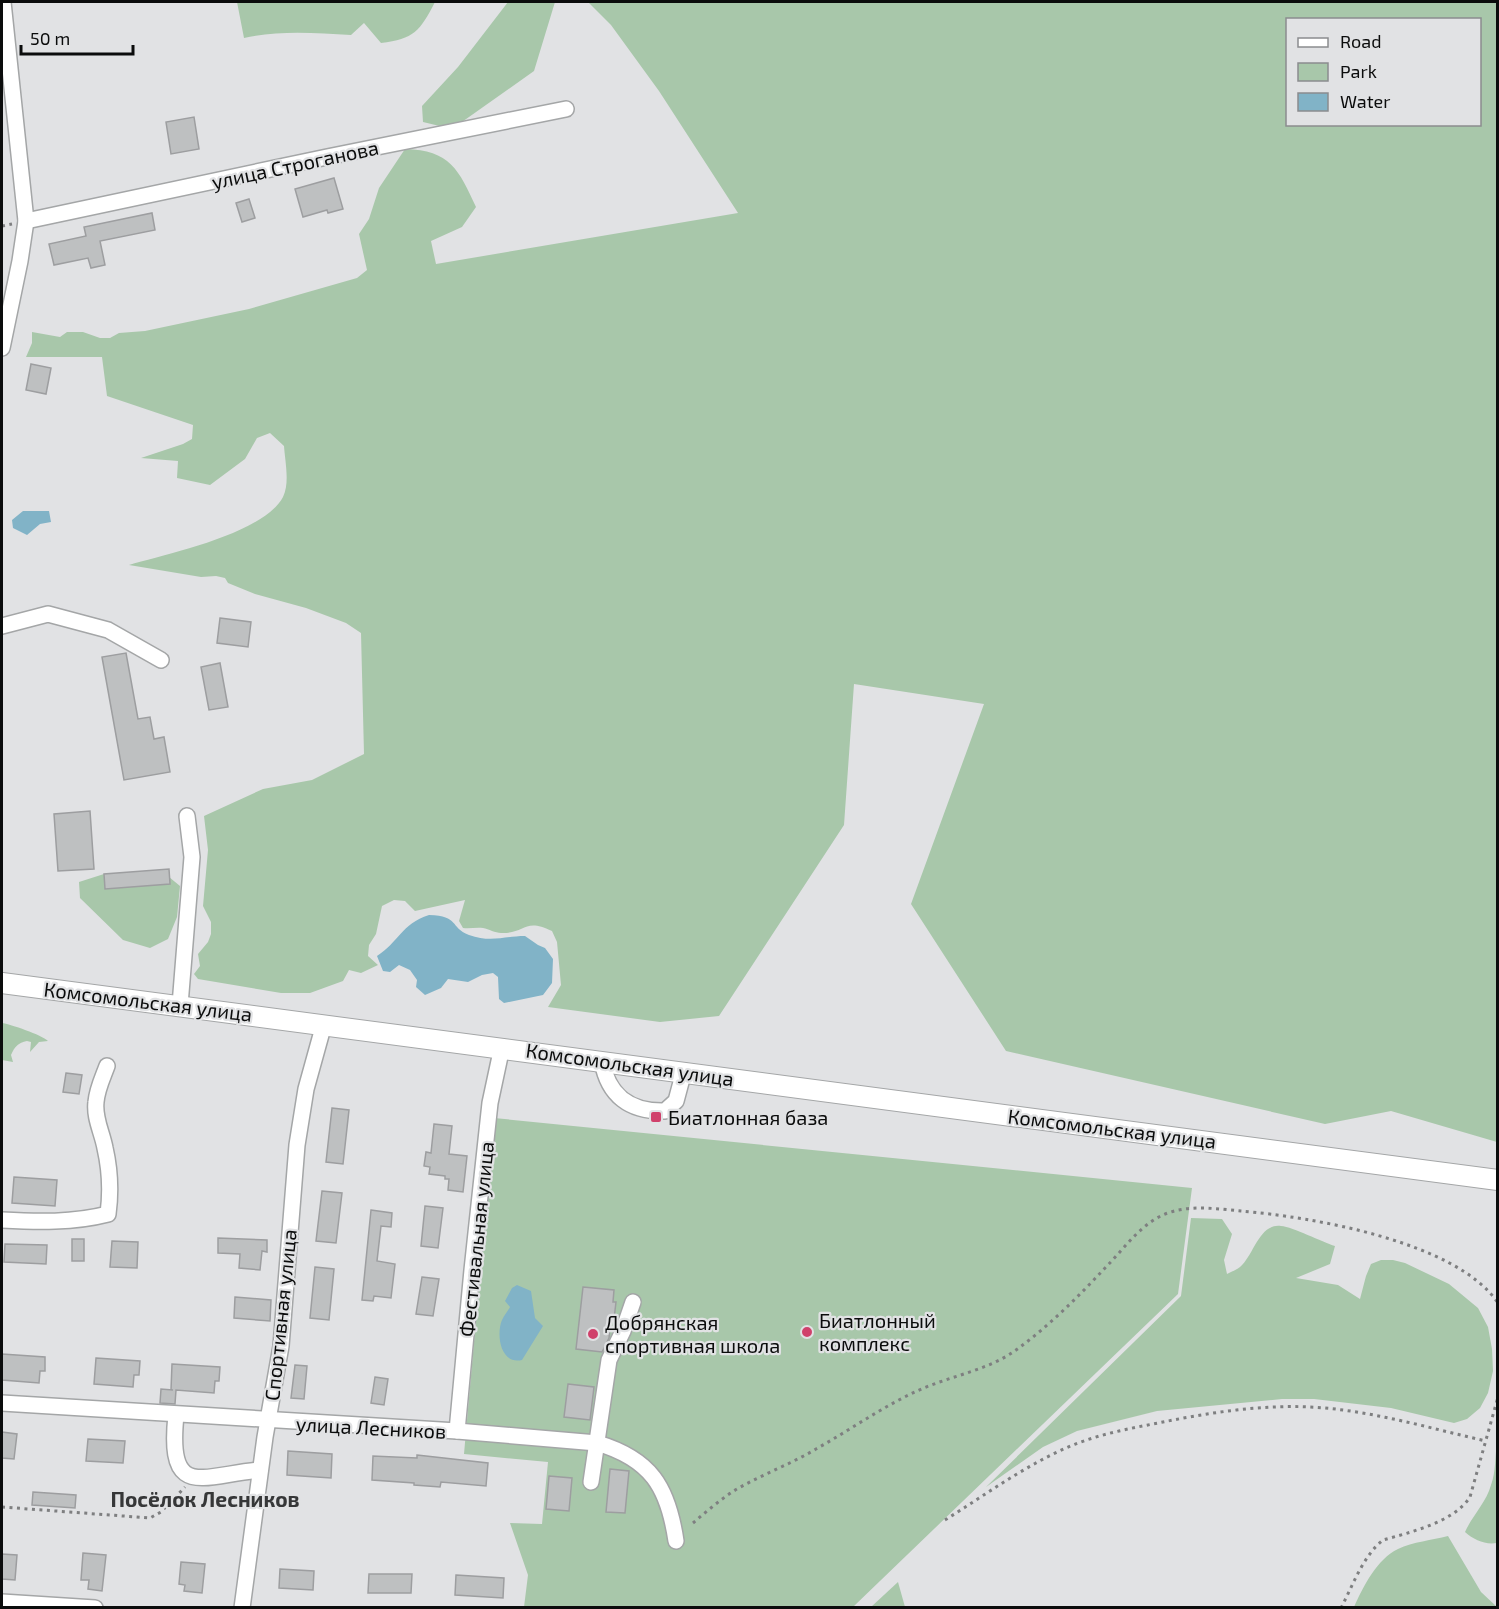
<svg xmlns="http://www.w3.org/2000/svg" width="1499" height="1609" font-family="'Exo 2',sans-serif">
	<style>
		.green { fill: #a8c7aa; fill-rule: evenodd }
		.water { fill: #81b3c7 }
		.building { fill: #bec0c1; stroke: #9d9ea0; stroke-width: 1.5 }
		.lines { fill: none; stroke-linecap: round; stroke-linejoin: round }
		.minor-casing { stroke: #a4a6a7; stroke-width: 18 }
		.major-casing { stroke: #a4a6a7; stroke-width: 22 }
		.path { stroke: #7e7f80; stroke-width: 3; stroke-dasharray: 3 4.5; stroke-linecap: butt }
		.minor { stroke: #fff; stroke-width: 15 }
		.major { stroke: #fff; stroke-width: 20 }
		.poi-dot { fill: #d0416b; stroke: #e1e2e4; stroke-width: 2 }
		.labels { text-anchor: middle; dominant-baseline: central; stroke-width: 4.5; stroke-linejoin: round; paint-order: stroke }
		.street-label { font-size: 20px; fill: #0b0c0c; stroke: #e1e2e4 }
		.poi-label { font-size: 20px; fill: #0b0c0c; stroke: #e1e2e4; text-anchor: start }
		.neighbourhood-label { font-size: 21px; font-weight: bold; fill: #363738; stroke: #e1e2e4 }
	</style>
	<rect width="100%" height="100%" fill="#e1e2e4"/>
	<g class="green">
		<path d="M237,2H435C420,31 414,39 381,43L364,23L351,35C315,33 280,30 244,38Z"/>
		<polygon points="508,2 555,2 534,71 452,129 423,122 422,106 458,67"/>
		<path d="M588,2H1497V1142L1391,1111L1325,1124L1006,1051L911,904L984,704L854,684L844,825L719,1016L660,1022L548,1007L561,985L557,942L552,931C524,917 525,934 501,933C495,933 489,929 483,928C476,927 470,929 463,928L459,921L465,900L415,911L405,901L394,900L382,906L376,934L369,945L368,956L378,965L361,973L349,970L343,981L310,993H281L198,979L194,974L200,966L198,954L208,942L211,934V922L203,906L208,850L204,816L263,789L312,780L364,754L361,633L346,623L306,608L255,594L228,583L225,578L216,576L201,577L129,565C167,554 263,534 283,497C290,483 285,461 284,446L270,433L257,438L245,459L210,485L177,478L178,461L141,458L183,444L192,439L193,425L107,396L102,357H26L32,343V332L60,337L67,332H83L100,338H110L119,333L145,331L249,309L357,278L367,270L359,234L369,219L379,188L405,149C450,150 459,170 476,207L462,227L431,241L436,264L738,213L659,91L611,25ZM1288,20H1480V124H1288Z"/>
		<polygon points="104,874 105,889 169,877 180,886 177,917 168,939 150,948 123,940 80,898 79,882"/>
		<path d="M2,1023C10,1024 42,1035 48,1041L39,1042L30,1052L31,1042L27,1041C18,1043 15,1046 11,1055L13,1062L2,1060Z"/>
		<polygon points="494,1118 1192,1188 1178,1294 853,1607 524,1607 528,1575 510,1523 542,1524 548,1462 464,1454"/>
		<path d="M1191,1218L1222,1219L1232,1234L1224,1260L1227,1274C1231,1272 1236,1270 1240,1267C1254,1255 1259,1223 1281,1226C1293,1227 1322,1242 1335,1246L1330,1264L1296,1278L1338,1285L1360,1299L1366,1276L1371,1264L1381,1260H1393L1405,1263L1449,1284L1478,1308L1488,1327L1492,1349L1493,1371L1488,1393L1480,1408L1467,1419L1454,1423L1391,1408L1314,1399H1282L1157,1411L1077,1431L1043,1447L986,1487L1181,1296Z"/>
		<path d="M1497,1442V1543C1485,1545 1474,1540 1465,1532C1472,1516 1486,1503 1491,1485C1496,1472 1495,1456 1497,1442Z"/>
		<path d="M1448,1536L1481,1592L1497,1607H1354C1363,1587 1377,1559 1398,1549C1413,1542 1432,1540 1448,1536Z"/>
		<polygon points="898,1582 905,1607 871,1607"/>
	</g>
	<g class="water">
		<polygon points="23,511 49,511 51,522 40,524 27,535 13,528 12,520"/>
		<path d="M429,915C460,916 449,927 469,935C491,943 505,936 525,936L538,945L545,948L553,959L552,983L543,995L504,1003L499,999L498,977L493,973L482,975L468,982L448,979L441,988L425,995L416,987L417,980L410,970L399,965L390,972L383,971L377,956C399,942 401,924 429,915Z"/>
		<path d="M517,1285L531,1291L535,1318L543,1326L522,1360C500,1365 496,1334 502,1320C504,1315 508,1311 510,1307L505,1301L512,1288Z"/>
	</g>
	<g class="building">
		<polygon points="194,117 199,149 171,154 166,122"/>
		<polygon points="334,178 343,209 328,213 327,210 303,217 295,189"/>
		<polygon points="249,199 255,218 242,222 236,203"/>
		<polygon points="152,213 155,230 100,241 105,265 91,268 88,258 54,265 49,244 86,236 84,227"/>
		<polygon points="31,364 51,368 46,394 26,390"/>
		<polygon points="220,618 251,622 248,647 217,643"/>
		<polygon points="126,653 138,719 150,717 154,739 164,737 170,772 124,780 102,657"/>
		<polygon points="220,663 228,707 209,710 201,667"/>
		<polygon points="90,811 94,869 58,871 54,814"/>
		<polygon points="169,869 170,884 105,889 104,874"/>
		<polygon points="66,1073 82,1075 79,1094 63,1092"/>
		<polygon points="332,1108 349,1110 343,1164 326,1162"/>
		<polygon points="434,1124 452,1126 449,1154 467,1156 463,1192 448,1190 449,1179 445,1179 445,1176 429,1174 430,1167 424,1166 426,1152 431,1153"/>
		<polygon points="14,1177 57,1180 55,1206 12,1203"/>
		<polygon points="322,1191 342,1193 336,1243 316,1241"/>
		<polygon points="425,1206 443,1208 438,1248 421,1246"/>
		<polygon points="371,1210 392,1213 391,1227 381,1226 377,1261 395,1264 391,1298 374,1296 373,1301 362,1300"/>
		<polygon points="218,1238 267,1240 267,1252 262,1251 260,1270 239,1268 240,1254 218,1253"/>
		<rect x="72" y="1239" width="12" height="22"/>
		<polygon points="112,1241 138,1242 137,1268 110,1267"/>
		<polygon points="5,1244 47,1245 46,1264 4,1262"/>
		<polygon points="315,1267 334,1269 329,1320 310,1318"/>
		<polygon points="422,1277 439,1279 433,1316 416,1314"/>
		<polygon points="583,1287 614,1290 613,1302 616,1302 614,1319 611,1319 609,1338 602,1352 576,1349"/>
		<polygon points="235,1297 271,1300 270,1321 234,1318"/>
		<polygon points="2,1354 45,1357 45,1371 40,1371 39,1383 2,1380"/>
		<polygon points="96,1358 140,1361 139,1375 134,1375 133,1387 94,1384"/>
		<polygon points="172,1364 220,1367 219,1381 215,1381 214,1393 176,1390 175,1404 160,1403 161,1389 173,1390 171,1390"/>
		<polygon points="295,1365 307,1366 304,1399 291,1398"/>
		<polygon points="375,1377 388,1379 384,1405 371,1403"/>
		<polygon points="568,1384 594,1387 590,1420 564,1417"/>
		<polygon points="2,1432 17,1434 14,1459 2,1458"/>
		<polygon points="88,1439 125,1441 123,1463 86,1461"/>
		<polygon points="288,1451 332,1454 331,1478 287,1475"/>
		<polygon points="417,1455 488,1463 486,1486 441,1482 440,1487 414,1485 414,1483 372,1480 373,1456 417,1458"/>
		<polygon points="610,1469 629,1471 625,1513 606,1512"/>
		<polygon points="549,1476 572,1478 569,1511 546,1509"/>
		<polygon points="33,1492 76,1495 75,1508 32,1505"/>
		<polygon points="83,1553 106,1555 102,1591 88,1589 89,1580 81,1580"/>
		<polygon points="2,1554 17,1555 15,1580 2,1579"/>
		<polygon points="181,1562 205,1564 202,1593 184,1591 185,1585 179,1584"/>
		<polygon points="280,1569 314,1571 313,1590 279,1588"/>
		<polygon points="369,1574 412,1574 411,1593 368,1593"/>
		<polygon points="456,1575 504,1578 503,1598 455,1595"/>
	</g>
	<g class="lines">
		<g class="minor-casing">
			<g id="minor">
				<polyline points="26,221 327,157 566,109"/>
				<polyline points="2,348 20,261 26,221 3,2"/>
				<polyline points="2,626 48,614 108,630 161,660"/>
				<polyline points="180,1005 192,857 187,816"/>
				<path d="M602,1061C608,1096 630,1112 665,1111L676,1101L684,1071"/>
				<path d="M2,1220C37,1222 73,1223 108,1214C111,1192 110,1170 105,1148C102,1132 94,1118 96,1102C97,1089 103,1077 107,1066"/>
				<path d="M2,1403L457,1431L597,1443C651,1459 668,1487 676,1541"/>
				<path d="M176,1415C167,1501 202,1475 260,1470"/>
				<polyline points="457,1431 472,1270 490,1103 502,1047"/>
				<polyline points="591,1482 609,1360 623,1331 633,1302"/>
				<polyline points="2,1602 95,1608"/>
				<polyline points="242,1608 265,1437 281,1346 297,1145 306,1089 324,1024"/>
			</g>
		</g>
		<g class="major-casing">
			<polyline id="major" points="2,983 1498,1180"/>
		</g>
		<g class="path">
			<polyline points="2,226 12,224"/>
			<polyline points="2,1507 150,1518 161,1512 185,1487"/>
			<path d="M945,1520C985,1495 1023,1467 1066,1448C1095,1435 1127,1429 1158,1423C1212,1412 1270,1403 1325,1408C1380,1413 1433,1429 1486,1441"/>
			<path d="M693,1523C707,1511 722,1498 737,1489C763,1474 791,1464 816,1449C850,1430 882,1407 917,1391C949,1376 987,1371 1016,1350C1048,1327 1078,1297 1105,1268C1125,1248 1143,1220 1171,1212C1193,1205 1219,1209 1241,1211C1311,1217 1456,1241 1498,1303"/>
			<path d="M1341,1608C1353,1585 1363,1556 1383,1540C1411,1532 1454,1522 1470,1497L1498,1397"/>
		</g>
		<use href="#minor" class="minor"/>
		<use href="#major" class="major"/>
	</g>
	<g class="poi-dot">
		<rect x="650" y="1111" width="12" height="12" rx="3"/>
		<circle cx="807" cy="1332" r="6"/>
		<circle cx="593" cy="1334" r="6"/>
	</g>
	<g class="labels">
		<g class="street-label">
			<text transform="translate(295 164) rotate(-12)">улица Строганова</text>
			<text transform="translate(148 1001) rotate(7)">Комсомольская улица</text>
			<text transform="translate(630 1064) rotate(8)">Комсомольская улица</text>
			<text transform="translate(1112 1128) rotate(7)">Комсомольская улица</text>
			<text transform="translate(476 1239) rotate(-84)">Фестивальная улица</text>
			<text transform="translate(280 1315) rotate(-84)">Спортивная улица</text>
			<text transform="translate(371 1427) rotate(3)">улица Лесников</text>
		</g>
		<g class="poi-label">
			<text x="668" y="1117">Биатлонная база</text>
			<text x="819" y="1320">Биатлонный<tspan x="819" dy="23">комплекс</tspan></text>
			<text x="605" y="1322">Добрянская<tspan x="605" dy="23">спортивная школа</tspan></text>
		</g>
		<g class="neighbourhood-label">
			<text x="205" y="1498">Посёлок Лесников</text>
		</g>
	</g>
	<rect width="1499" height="1609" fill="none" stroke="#0b0c0c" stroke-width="6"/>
	<rect x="1286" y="18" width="195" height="108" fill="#e1e2e4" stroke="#8b8c8e" stroke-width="1.5"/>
	<rect x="1298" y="38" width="30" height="9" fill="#ffffff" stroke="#8b8c8e" stroke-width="1.5"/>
	<text x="1340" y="48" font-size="18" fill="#0b0c0c">Road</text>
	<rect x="1298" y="63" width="30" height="18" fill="#a8c7aa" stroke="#8b8c8e" stroke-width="1.5"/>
	<text x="1340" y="78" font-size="18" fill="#0b0c0c">Park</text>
	<rect x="1298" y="93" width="30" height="18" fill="#81b3c7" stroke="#8b8c8e" stroke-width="1.5"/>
	<text x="1340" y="108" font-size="18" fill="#0b0c0c">Water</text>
	<path d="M21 45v9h112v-9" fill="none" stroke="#0b0c0c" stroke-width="3"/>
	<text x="30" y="45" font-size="18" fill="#0b0c0c" stroke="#e1e2e4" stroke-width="4.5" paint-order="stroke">50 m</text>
</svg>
